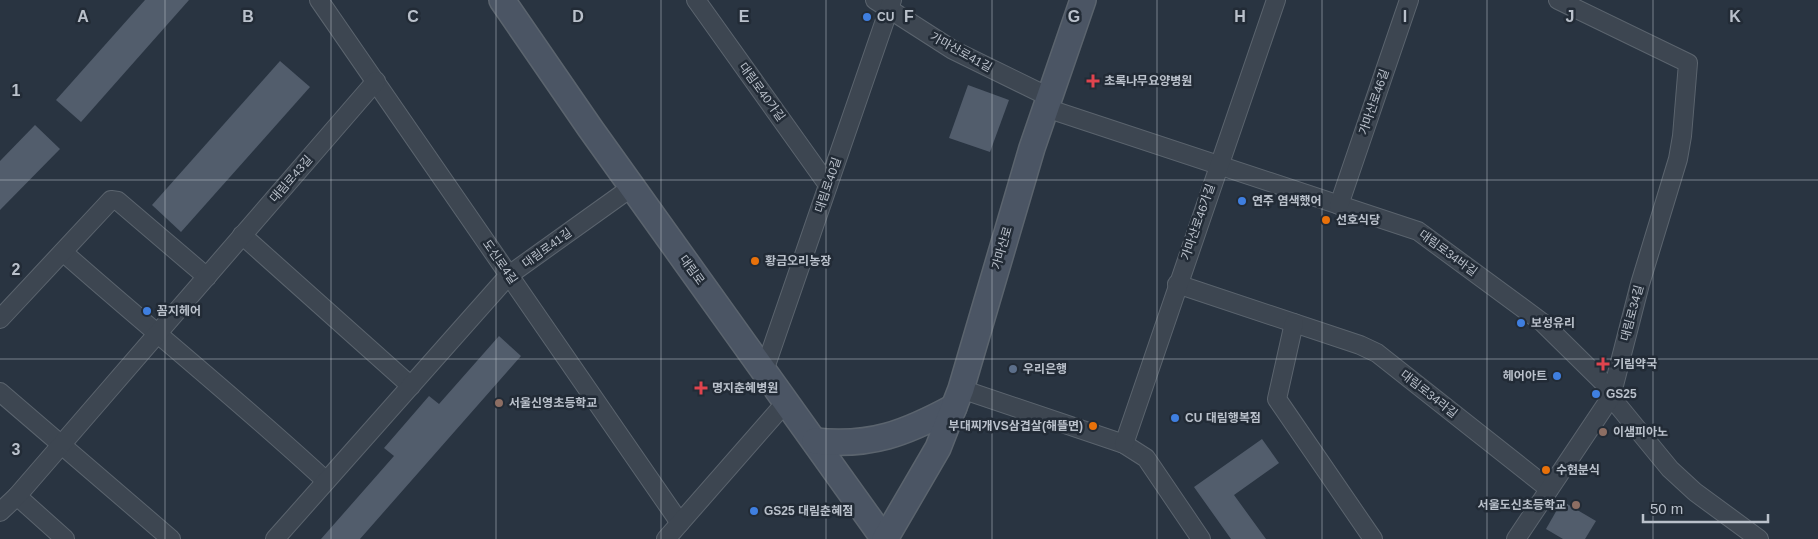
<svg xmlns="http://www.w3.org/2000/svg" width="1818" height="539" font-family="Arial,'Noto Sans KR',sans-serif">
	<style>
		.building { fill: #525d6c }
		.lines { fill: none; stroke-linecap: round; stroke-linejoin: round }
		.street-casing { stroke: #5b646e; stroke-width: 20 }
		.secondary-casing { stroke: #5b646e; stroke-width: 28 }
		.street { stroke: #3d4651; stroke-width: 18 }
		.secondary { stroke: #4b5564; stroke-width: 25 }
		.grid { fill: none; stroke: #bac1cb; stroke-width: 1; stroke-opacity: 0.55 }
		.shop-dot { fill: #3f7fe0; stroke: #222b36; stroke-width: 2 }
		.health-dot { fill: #e0444e; stroke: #222b36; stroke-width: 2 }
		.food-dot { fill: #e8710a; stroke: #222b36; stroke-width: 2 }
		.service-dot { fill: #5c6f8a; stroke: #222b36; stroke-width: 2 }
		.education-dot { fill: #8d6e63; stroke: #222b36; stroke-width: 2 }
		.labels { text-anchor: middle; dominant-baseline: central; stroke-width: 5; stroke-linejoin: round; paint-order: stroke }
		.poi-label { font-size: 12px; font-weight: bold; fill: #bac1cb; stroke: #222b36; text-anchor: start }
		.street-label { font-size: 12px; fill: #bac1cb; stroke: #222b36 }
		.grid-label { font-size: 16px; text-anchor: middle; font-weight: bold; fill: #bac1cb; stroke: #222b36; stroke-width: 5; stroke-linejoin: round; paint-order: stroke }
	</style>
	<rect width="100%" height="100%" fill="#293441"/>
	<g class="building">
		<polygon points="145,0 189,0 81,122 56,100"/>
		<polygon points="280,61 310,87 181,232 152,205"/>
		<polygon points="968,85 1009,100 990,152 949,138"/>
		<polygon points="35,125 60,149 0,210 0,161"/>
		<polygon points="499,336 521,356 360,539 321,539 394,456 384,448 429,396 439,404"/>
		<polygon points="1262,439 1279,463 1234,495 1266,539 1231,539 1194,487"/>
		<polygon points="1562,501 1596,521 1585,539 1563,539 1546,529"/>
	</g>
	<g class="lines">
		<g class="street-casing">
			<g id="street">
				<polyline points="319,0 680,523"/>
				<polyline points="696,0 828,185"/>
				<polyline points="875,0 953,50 1049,97"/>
				<polyline points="1046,108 1418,231 1543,323 1604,383 1611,397 1670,469 1695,492 1759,539"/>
				<polyline points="1339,205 1409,0"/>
				<polyline points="242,235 411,386"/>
				<path d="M63,252C150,329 241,402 326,481"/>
				<polyline points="1177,284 1360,345 1377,353 1549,489"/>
				<polyline points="0,319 111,200 118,201 207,277"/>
				<polyline points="1294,323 1277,399 1373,539"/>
				<polyline points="764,371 892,0"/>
				<polyline points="961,389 1124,444 1146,458 1201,539"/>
				<polyline points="0,392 171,539"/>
				<polyline points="1124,444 1276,0"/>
				<polyline points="17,496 65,539"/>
				<polyline points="0,512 17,496 376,81"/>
				<polyline points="275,539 509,275 632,187"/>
				<polyline points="666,539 786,402"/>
				<polyline points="1516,539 1611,397 1640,284 1678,159 1682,136 1688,63 1558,0"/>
			</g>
		</g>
		<g class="secondary-casing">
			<g id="secondary">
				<polyline points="502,0 590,128 884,539"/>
				<path d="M815,441C871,447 906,433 954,407"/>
				<polyline points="885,539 938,448 961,389 1032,148 1083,0"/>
			</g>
		</g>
		<use href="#street" class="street"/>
		<use href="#secondary" class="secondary"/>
	</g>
	<path class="grid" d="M165,0V539M331,0V539M496,0V539M661,0V539M826,0V539M992,0V539M1157,0V539M1322,0V539M1487,0V539M1653,0V539M0,180H1818M0,359H1818"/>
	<g class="shop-dot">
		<circle cx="867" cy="17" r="5"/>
		<circle cx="1242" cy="201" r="5"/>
		<circle cx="147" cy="311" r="5"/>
		<circle cx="1521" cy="323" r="5"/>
		<circle cx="1557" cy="376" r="5"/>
		<circle cx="1596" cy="394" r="5"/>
		<circle cx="1175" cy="418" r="5"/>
		<circle cx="754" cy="511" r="5"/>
	</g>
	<g class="health-dot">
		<path d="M1090.5 73.5h5v5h5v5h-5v5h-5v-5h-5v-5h5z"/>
		<path d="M1600.5 356.5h5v5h5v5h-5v5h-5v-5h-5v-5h5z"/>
		<path d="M698.5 380.5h5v5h5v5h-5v5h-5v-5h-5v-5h5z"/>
	</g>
	<g class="food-dot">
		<circle cx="1326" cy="220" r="5"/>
		<circle cx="755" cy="261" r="5"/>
		<circle cx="1093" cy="426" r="5"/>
		<circle cx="1546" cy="470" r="5"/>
	</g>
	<circle class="service-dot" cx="1013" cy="369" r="5"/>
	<g class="education-dot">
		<circle cx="499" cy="403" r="5"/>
		<circle cx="1603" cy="432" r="5"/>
		<circle cx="1576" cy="505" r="5"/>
	</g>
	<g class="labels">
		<g class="poi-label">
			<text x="877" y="17">CU</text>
			<text x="1104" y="81">초록나무요양병원</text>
			<text x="1252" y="201">연주 염색했어</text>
			<text x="1336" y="220">선호식당</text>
			<text x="765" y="261">황금오리농장</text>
			<text x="157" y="311">꼼지헤어</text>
			<text x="1531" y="323">보성유리</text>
			<text x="1613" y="364">기림약국</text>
			<text x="1023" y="369">우리은행</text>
			<text x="1547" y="376" text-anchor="end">헤어아트</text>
			<text x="712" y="388">명지춘혜병원</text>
			<text x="1606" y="394">GS25</text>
			<text x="509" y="403">서울신영초등학교</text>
			<text x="1185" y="418">CU 대림행복점</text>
			<text x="1083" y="426" text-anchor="end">부대찌개VS삼겹살(해뜰면)</text>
			<text x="1613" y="432">이샘피아노</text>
			<text x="1556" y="470">수현분식</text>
			<text x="1566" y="505" text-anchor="end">서울도신초등학교</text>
			<text x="764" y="511">GS25 대림춘혜점</text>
		</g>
		<g class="street-label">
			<text transform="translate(961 52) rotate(29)">가마산로41길</text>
			<text transform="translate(762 92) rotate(54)">대림로40가길</text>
			<text transform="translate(1374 102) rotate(-71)">가마산로46길</text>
			<text transform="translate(291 179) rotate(-49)">대림로43길</text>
			<text transform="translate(828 185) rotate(-71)">대림로40길</text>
			<text transform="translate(1198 222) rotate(-71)">가마산로46가길</text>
			<text transform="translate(547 248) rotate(-36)">대림로41길</text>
			<text transform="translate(1002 248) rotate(-74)">가마산로</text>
			<text transform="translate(1448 253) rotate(36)">대림로34바길</text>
			<text transform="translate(500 262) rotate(55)">도신로4길</text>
			<text transform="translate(692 270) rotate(54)">대림로</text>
			<text transform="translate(1632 313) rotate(-75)">대림로34길</text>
			<text transform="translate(1429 394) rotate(38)">대림로34라길</text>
		</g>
	</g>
	<g class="grid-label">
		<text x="83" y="22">A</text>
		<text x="248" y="22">B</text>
		<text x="413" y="22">C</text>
		<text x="578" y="22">D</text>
		<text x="744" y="22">E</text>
		<text x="909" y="22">F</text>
		<text x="1074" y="22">G</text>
		<text x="1240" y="22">H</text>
		<text x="1405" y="22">I</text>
		<text x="1570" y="22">J</text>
		<text x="1735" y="22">K</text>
		<text x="16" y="96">1</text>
		<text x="16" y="275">2</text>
		<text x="16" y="455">3</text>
	</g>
	<path d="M1643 514v8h125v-8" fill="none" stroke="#bac1cb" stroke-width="2.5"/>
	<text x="1650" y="514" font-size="15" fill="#bac1cb" stroke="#222b36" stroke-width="4" paint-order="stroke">50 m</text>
</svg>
